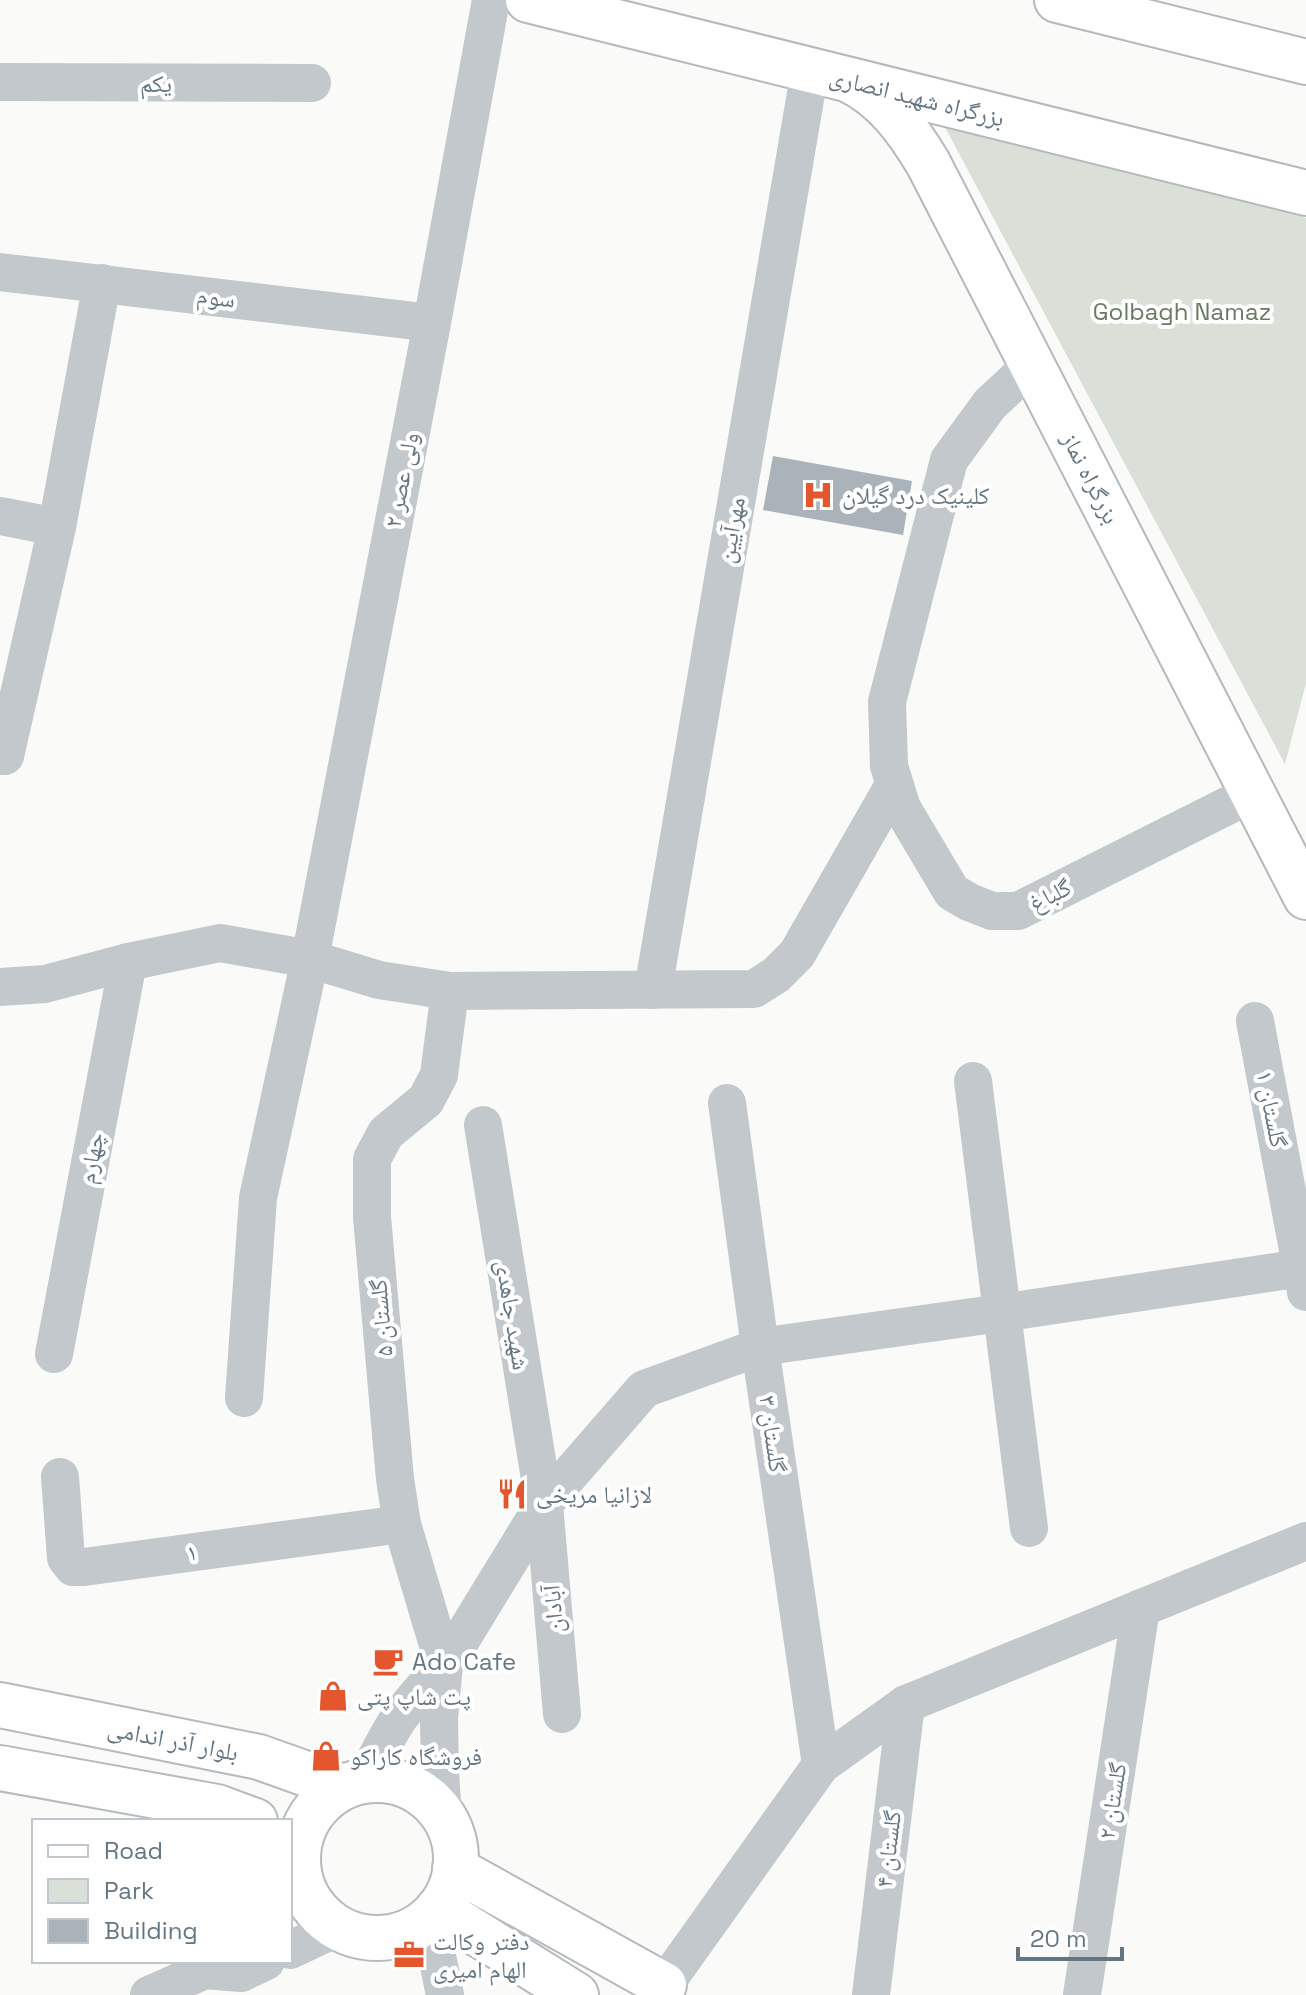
<svg xmlns="http://www.w3.org/2000/svg" width="1306" height="1995" font-family="'Space Grotesk','Noto Naskh Arabic',sans-serif">
	<style>
		.green { fill: #dadfd7 }
		.building { fill: #aab3b9 }
		.lines { fill: none; stroke-linecap: round; stroke-linejoin: round }
		.major-casing { stroke: #b5babe; stroke-width: 48 }
		.highway-casing { stroke: #b4b9bd; stroke-width: 48 }
		.minor { stroke: #c3c8cc; stroke-width: 38 }
		.major { stroke: #fff; stroke-width: 44 }
		.highway { stroke: #fff; stroke-width: 44 }
		.labels { text-anchor: middle; dominant-baseline: central; stroke-width: 8; stroke-linejoin: round; paint-order: stroke }
		.street-label { font-size: 24px; fill: #657683; stroke: #fff }
		.park-label { font-size: 24px; fill: #687a64; stroke: #fff }
		.poi-label { font-size: 24px; fill: #657683; stroke: #fff; text-anchor: start }
	</style>
	<rect width="100%" height="100%" fill="#fafaf8"/>
	<polygon class="green" points="940,118 1306,218 1306,683 1285,764"/>
	<polygon class="building" points="773,456 912,481 903,535 763,510"/>
	<g class="lines">
		<g class="major-casing">
			<g id="major">
				<polyline points="0,1705 259,1757 343,1787"/>
				<polyline points="0,1768 217,1807 255,1821"/>
				<circle cx="377" cy="1859" r="79"/>
				<polyline points="455,1869 664,1985"/>
				<polyline points="438,1909 576,1995"/>
			</g>
		</g>
		<g class="highway-casing">
			<g id="highway">
				<polyline points="528,0 1306,193"/>
				<polyline points="1057,0 1306,62"/>
				<path d="M849,80C885,97 908,130 928,163L1306,897"/>
			</g>
		</g>
		<g class="minor">
			<polyline points="0,82 312,83"/>
			<polyline points="0,272 432,323"/>
			<polyline points="1033,364 990,404 949,460 887,702 889,766 902,808 952,892 969,902 992,911 1018,911 1253,793"/>
			<polyline points="0,516 57,527"/>
			<polyline points="0,756 5,756 57,527 102,283"/>
			<polyline points="0,987 45,984 128,962 220,943 310,959 379,980 450,991 754,989 776,975 797,954 894,785"/>
			<polyline points="653,990 810,70"/>
			<polyline points="1255,1021 1306,1292"/>
			<polyline points="973,1081 1029,1528"/>
			<polyline points="727,1103 760,1347 821,1765"/>
			<polyline points="483,1125 544,1504 562,1714"/>
			<polyline points="54,1354 128,962"/>
			<polyline points="244,1398 258,1198 310,959 432,323 491,0"/>
			<polyline points="60,1477 66,1558 73,1567 84,1567 402,1524"/>
			<path d="M365,1780C376,1759 386,1737 399,1718C417,1693 439,1672 456,1648L544,1504L644,1389L760,1347L1001,1313L1302,1268"/>
			<polyline points="443,1816 440,1773 439,1718 444,1665 402,1524 395,1479 372,1217 372,1159 386,1133 426,1100 439,1075 450,991"/>
			<polyline points="290,1902 305,1894"/>
			<polyline points="429,1917 445,1995"/>
			<polyline points="290,1950 337,1928"/>
			<polyline points="149,1995 205,1970 241,1973 266,1961"/>
			<polyline points="657,1995 821,1765 906,1704 1306,1541"/>
			<polyline points="871,1995 906,1704"/>
			<polyline points="1082,1995 1141,1608"/>
		</g>
		<use href="#major" class="major"/>
		<use href="#highway" class="highway"/>
	</g>
	<defs>
		<g id="hospital-bare" transform="scale(2.4)"><path d="M-5-5h3v3.5h4V-5h3V5h-3V1.5h-4V5h-3Z" fill="#e4572e" stroke="#fff" stroke-width="2.5" paint-order="stroke"/></g>
		<g id="restaurant-bare" transform="scale(2.4)"><path d="M-5-6h1v4h1v-4h1v4h1v-4h1v5L-1.5 .5V6h-2V.5L-5-1ZM5-6V6H3V1.5H1.5Q1.5-4 5-6Z" fill="#e4572e" stroke="#fff" stroke-width="2.5" paint-order="stroke"/></g>
		<g id="cafe-bare" transform="scale(2.4)"><path d="M-5.5-4.5H6V0H3Q3 3.5 0 3.5H-2.5Q-5.5 3.5-5.5 0ZM3-3.2v2h1.7v-2ZM-6 4.5H4V6H-6Z" fill="#e4572e" stroke="#fff" stroke-width="2.5" paint-order="stroke"/></g>
		<g id="shop-bare" transform="scale(2.4)"><path d="M-5-2.5h2.3a2.7 3.5 0 0 1 5.4 0H5L5.5 6h-11ZM-1.5-2.5h3a1.5 2.3 0 0 0-3 0Z" fill="#e4572e" stroke="#fff" stroke-width="2.5" paint-order="stroke"/></g>
		<g id="office-bare" transform="scale(2.4)"><path d="M-6-3h4V-5.5h4V-3h4V5H-6ZM-1-4.5V-3h2v-1.5ZM-6 0V1H6V0Z" fill="#e4572e" stroke="#fff" stroke-width="2.5" paint-order="stroke"/></g>
	</defs>
	<g fill-rule="evenodd">
		<use href="#hospital-bare" x="818" y="495"/>
		<use href="#restaurant-bare" x="512" y="1494"/>
		<use href="#cafe-bare" x="388" y="1661"/>
		<use href="#shop-bare" x="333" y="1696"/>
		<use href="#shop-bare" x="326" y="1756"/>
		<use href="#office-bare" x="409" y="1955"/>
	</g>
	<g class="labels">
		<g class="street-label">
			<text x="156" y="83">یکم</text>
			<text transform="translate(917 97) rotate(14)">بزرگراه شهید انصاری</text>
			<text transform="translate(216 297) rotate(7)">سوم</text>
			<text transform="translate(1091 478) rotate(63)">بزرگراه نماز</text>
			<text transform="translate(401 480) rotate(-79)">ولی عصر ۲</text>
			<text transform="translate(731 530) rotate(-80)">مهرآیین</text>
			<text transform="translate(1050 895) rotate(-27)">گلباغ</text>
			<text transform="translate(1272 1109) rotate(79)">گلستان ۱</text>
			<text transform="translate(91 1158) rotate(-79)">چهارم</text>
			<text transform="translate(513 1315) rotate(81)">شهید جاهدی</text>
			<text transform="translate(381 1318) rotate(-95)">گلستان ۵</text>
			<text transform="translate(773 1434) rotate(82)">گلستان ۳</text>
			<text transform="translate(192 1552) rotate(-8)">۱</text>
			<text transform="translate(553 1609) rotate(-95)">آبادان</text>
			<text transform="translate(173 1740) rotate(11)">بلوار آذر اندامی</text>
			<text transform="translate(1112 1801) rotate(-81)">گلستان ۲</text>
			<text transform="translate(888 1849) rotate(-83)">گلستان ۴</text>
		</g>
		<g class="park-label">
			<text x="1182" y="311">Golbagh Namaz</text>
		</g>
		<g class="poi-label">
			<text x="842" y="495">کلینیک درد گیلان</text>
			<text x="536" y="1494">لازانیا مریخی</text>
			<text x="412" y="1661">Ado Cafe</text>
			<text x="357" y="1696">پت شاپ پتی</text>
			<text x="350" y="1756">فروشگاه کاراکو</text>
			<text x="433" y="1941">دفتر وکالت<tspan x="433" dy="28">الهام امیری</tspan></text>
		</g>
	</g>
	<rect x="32" y="1819" width="260" height="144" fill="#ffffff" stroke="#c1c8cd" stroke-width="2"/>
	<rect x="48" y="1845" width="40" height="12" fill="#ffffff" stroke="#c1c8cd" stroke-width="2"/>
	<text x="104" y="1859" font-size="24" fill="#657683">Road</text>
	<rect x="48" y="1879" width="40" height="24" fill="#dadfd7" stroke="#c1c8cd" stroke-width="2"/>
	<text x="104" y="1899" font-size="24" fill="#657683">Park</text>
	<rect x="48" y="1919" width="40" height="24" fill="#aab3b9" stroke="#c1c8cd" stroke-width="2"/>
	<text x="104" y="1939" font-size="24" fill="#657683">Building</text>
	<path d="M1018 1947v12h104v-12" fill="none" stroke="#657683" stroke-width="4"/>
	<text x="1030" y="1947" font-size="24" fill="#657683" stroke="#ffffff" stroke-width="6" paint-order="stroke">20 m</text>
</svg>
